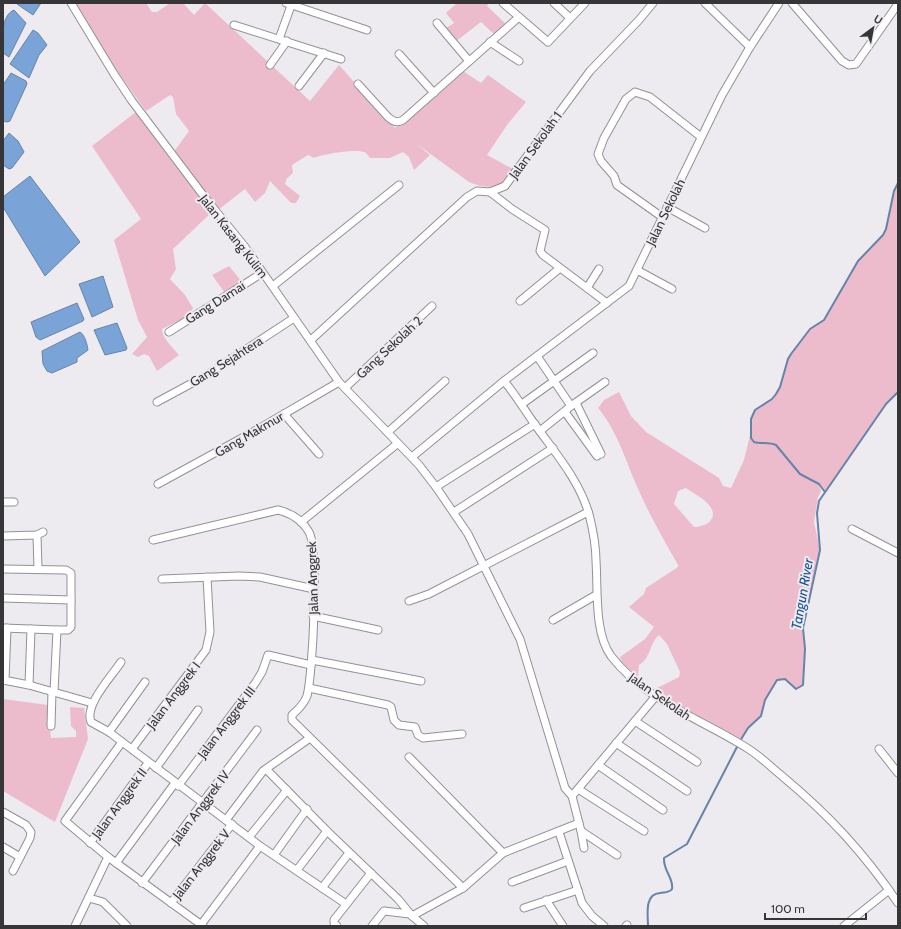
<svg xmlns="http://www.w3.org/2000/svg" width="901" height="929" font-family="Cabin,sans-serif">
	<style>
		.green { fill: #edbccc; fill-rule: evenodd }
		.water { fill: #7aa4d8; stroke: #6683a8 }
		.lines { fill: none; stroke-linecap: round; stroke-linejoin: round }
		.stream { stroke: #6683a8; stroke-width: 2 }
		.minor-casing { stroke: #939195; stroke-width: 9 }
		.minor { stroke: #fff; stroke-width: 7 }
		.labels { text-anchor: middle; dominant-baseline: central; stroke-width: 4; stroke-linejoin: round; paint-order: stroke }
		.street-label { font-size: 13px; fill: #363537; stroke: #edebf0 }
		.water-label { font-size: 14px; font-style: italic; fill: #185291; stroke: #edebf0 }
	</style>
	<rect width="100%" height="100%" fill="#edebf0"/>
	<g class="green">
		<path d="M75,3H146L152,12H157L170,3H183L194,15L205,3L310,101L339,65L395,128L419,111L463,71L481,83L488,75L526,102L507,125L487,155L513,169L503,185C491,188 480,187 469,182L414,142L430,155L414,170L409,157L403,152L390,158H370C369,157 368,155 366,153C358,148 324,154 314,158L308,155L292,165L293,173L287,178L285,184L300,196L296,203H291L270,181L265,193L255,202L245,189L218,210L173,153L189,131L176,114L173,97L170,95L146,111L110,61Z"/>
		<polygon points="457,3 489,3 487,6 506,24 495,35 481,22 455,42 446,28 454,23 446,13"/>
		<path d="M137,111L192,187L213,211L173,249L176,269L170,279L185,295L193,308L188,316L162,329C162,338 173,348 179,355L157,371L149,356L144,354L138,357L132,354L147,337L138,320L114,240L141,219L92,146Z"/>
		<path d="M898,183V392L886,404L825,492L823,487L819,484L821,491L818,497L814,522L820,550L803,628L805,649L803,685L796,689L785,679L777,680L765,700L761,716L748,728L741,741L653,690L679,677L680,672L667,644L659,635C649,644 651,658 639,665L638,677L622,662L620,657L645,639L654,627L629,607L644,594L646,588L678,567V565C664,540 650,516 639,491C626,462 618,432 598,408L604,400L619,392L631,416L646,432L719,478L723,486L731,488L744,460L751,431V419L755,410L772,399L776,394L780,387L788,359L791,354L810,329L824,320L858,261L883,235L886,229L894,191ZM686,488C692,493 702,497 707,503C720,516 710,526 694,527L674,504L678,491Z"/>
		<polygon points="229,266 243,283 225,293 212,275"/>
		<polygon points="3,699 48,705 51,738 76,737 76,731 71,726 70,707 84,708 88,739 55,822 3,791"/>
	</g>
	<g class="water">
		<polygon points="41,3 33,15 17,4 17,3"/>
		<path d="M14,10L26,23L9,57L3,53C3,40 0,16 14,10Z"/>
		<polygon points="33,30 38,33 47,45 39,55 29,78 10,64"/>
		<polygon points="11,73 26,81 27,84 10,121 7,122 3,121 3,85"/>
		<polygon points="9,133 18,141 24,152 12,168 9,169 3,165 3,141"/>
		<polygon points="30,176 80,242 45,276 3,207 3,197"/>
		<polygon points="103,276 113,307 92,317 79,284"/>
		<polygon points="77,303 84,319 83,321 40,340 36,337 31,322"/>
		<polygon points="117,323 127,348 126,350 105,355 94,330"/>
		<path d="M80,332C85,335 87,344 88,350L77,358V362L52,373L47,371L43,364L42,351Z"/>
	</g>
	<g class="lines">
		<g class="stream">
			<path d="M825,492L819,484L800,474L776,445C769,442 761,444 754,442L751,438V419L755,410L772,399L776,394L780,387L788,359L791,354L810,329L824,320L858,261L883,235L886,229L894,191L898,183"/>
			<polyline points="740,741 748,728 761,716 765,700 777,680 785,679 796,689 803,685 805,649 803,628 820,550 817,513 819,501 886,404 898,392"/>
			<path d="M648,926C648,915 644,894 660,893C665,892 669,893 672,889C674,878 663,871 664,858L687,844L738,745"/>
		</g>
		<g class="minor-casing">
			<g id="minor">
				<polyline points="71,3 114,74 132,101 206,199 245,247 339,382 419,465 436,487 468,534 520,639 565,788 572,796 656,696"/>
				<polyline points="286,3 367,30"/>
				<polyline points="503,3 548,42 585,3"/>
				<polyline points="554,3 570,18"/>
				<polyline points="705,3 750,47"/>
				<polyline points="792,3 842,61 849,65 856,64 898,4"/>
				<polyline points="437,23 469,61"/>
				<polyline points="234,25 341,59"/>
				<polyline points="279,39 292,3"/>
				<polyline points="490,42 519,61"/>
				<polyline points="399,54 434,93"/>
				<polyline points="270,65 287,41"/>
				<path d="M358,84L388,117C394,122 397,123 403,120L519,17"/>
				<polyline points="299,86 324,53"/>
				<polyline points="490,192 512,209 545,230 540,251 543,255 607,303"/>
				<polyline points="667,207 705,228"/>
				<polyline points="662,217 617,185 614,176 601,161 598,154 604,138 626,99 635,92 650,97 701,137"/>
				<polyline points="637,270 672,289"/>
				<polyline points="273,286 399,185"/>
				<polyline points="587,288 599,269"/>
				<polyline points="520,301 560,268"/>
				<polyline points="169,332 262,273"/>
				<polyline points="311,340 467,197 477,191 490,192 505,186 590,71 639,20 653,3"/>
				<polyline points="537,356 571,406"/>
				<path d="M504,381C516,395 525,411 536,426C556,454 579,480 589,514C593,530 596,545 596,561C598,589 594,633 611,656C646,701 701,719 747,748C760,756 771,767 782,776C829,815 864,853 898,903"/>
				<polyline points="346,387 432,306"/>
				<polyline points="157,402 207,375 294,318"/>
				<polyline points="576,403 601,454"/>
				<polyline points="522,404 593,353"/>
				<polyline points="565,412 597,456"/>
				<polyline points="284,414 319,454"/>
				<polyline points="540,431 571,406 605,382"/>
				<polyline points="388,432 445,381"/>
				<polyline points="412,457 504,381 629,286 722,95 750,47 779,3"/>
				<polyline points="158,484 253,432 339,382"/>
				<polyline points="436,487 535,424"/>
				<polyline points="3,502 14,502"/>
				<polyline points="454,512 553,448"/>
				<polyline points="301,522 397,444"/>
				<polyline points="852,529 898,553"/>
				<polyline points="37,535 38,569"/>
				<polyline points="3,536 37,535 43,532"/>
				<path d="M153,540L278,510C291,513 302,520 309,532C319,550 313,673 307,696C304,704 299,709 292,715V720L463,888"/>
				<polyline points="3,569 66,570 71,573 71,627 68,630 57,630 54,692"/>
				<polyline points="162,579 239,576 260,577 314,589"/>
				<polyline points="3,598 71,600"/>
				<polyline points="409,601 429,594 588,512"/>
				<polyline points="313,616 378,630"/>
				<polyline points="553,620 596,595"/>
				<polyline points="3,628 57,630"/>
				<polyline points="312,660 421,681"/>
				<path d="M121,662C112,676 84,705 91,722L109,732L260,846L346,904"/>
				<polyline points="3,680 29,685 92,703"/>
				<polyline points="5,680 7,628"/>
				<polyline points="29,685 31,629"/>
				<polyline points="309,688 388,705 391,707 394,720 399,725 415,727 418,735 423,738 462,734"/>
				<polyline points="635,721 697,762"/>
				<polyline points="51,726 52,691"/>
				<polyline points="109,732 145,682"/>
				<polyline points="122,742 65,821 108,857 203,926"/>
				<polyline points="616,743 687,791"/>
				<polyline points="132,749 206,650 210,632 207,577"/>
				<polyline points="879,749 898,773"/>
				<polyline points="598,765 663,810"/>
				<polyline points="156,768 198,710"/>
				<polyline points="266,769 327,831 398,899 412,916 463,888 503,853 409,757"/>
				<polyline points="178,786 256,682 262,672 268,655 311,665"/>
				<polyline points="578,789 644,831"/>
				<polyline points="572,796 581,831 617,855"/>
				<polyline points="3,812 26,825 31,832 30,838 13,871"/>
				<polyline points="226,820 263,771 310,738"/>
				<polyline points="581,831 584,848"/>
				<polyline points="559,832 582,903 592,916 604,926"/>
				<polyline points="249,837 287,790"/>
				<polyline points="90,843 148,763"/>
				<polyline points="3,847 20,857"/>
				<polyline points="503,853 579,823"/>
				<polyline points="274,855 307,809"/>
				<polyline points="116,863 175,783"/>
				<polyline points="297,870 327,831"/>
				<polyline points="512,882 568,861"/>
				<polyline points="142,883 257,730"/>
				<polyline points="322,888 349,853"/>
				<polyline points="89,898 103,902 127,926"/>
				<polyline points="546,900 563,926"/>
				<polyline points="171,903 232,824"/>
				<polyline points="524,908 578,890"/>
				<polyline points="412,916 424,926"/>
				<polyline points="75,926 108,857"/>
				<polyline points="200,926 260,846"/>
				<polyline points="337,926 334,923 334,920 371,873"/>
				<polyline points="372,926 384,911 410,914"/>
				<polyline points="626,926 627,925"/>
				<polyline points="844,926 889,890"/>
			</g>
		</g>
		<use href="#minor" class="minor"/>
	</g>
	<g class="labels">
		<g class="street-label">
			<text transform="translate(535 145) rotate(-54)">Jalan Sekolah 1</text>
			<text transform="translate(665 212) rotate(-64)">Jalan Sekolah</text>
			<text transform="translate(234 236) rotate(52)">Jalan Kasang Kulim</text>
			<text transform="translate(215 302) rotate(-32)">Gang Damai</text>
			<text transform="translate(389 347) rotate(-43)">Gang Sekolah 2</text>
			<text transform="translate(226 361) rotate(-32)">Gang Sejahtera</text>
			<text transform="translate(249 434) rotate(-30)">Gang Makmur</text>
			<text transform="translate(312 578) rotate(-92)">Jalan Anggrek</text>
			<text transform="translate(173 695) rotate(-53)">Jalan Anggrek I</text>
			<text transform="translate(660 696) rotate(35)">Jalan Sekolah</text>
			<text transform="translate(226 722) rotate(-53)">Jalan Anggrek III</text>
			<text transform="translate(119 803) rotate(-54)">Jalan Anggrek II</text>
			<text transform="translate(200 807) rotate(-53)">Jalan Anggrek IV</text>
			<text transform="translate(201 864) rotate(-52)">Jalan Anggrek V</text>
		</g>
		<g class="water-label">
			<text transform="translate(802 594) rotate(-80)">Tangun River</text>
		</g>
	</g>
	<rect width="901" height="929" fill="none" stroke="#363537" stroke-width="8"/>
	<g transform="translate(873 28) rotate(32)" stroke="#edebf0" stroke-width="3" paint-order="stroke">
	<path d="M0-3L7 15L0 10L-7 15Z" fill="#363537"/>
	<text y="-6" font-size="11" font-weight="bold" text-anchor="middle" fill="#363537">U</text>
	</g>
	<path d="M765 913v6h101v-6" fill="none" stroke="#363537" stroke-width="2"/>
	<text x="771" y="913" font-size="12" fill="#363537" stroke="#edebf0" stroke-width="3" paint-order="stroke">100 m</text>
</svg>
